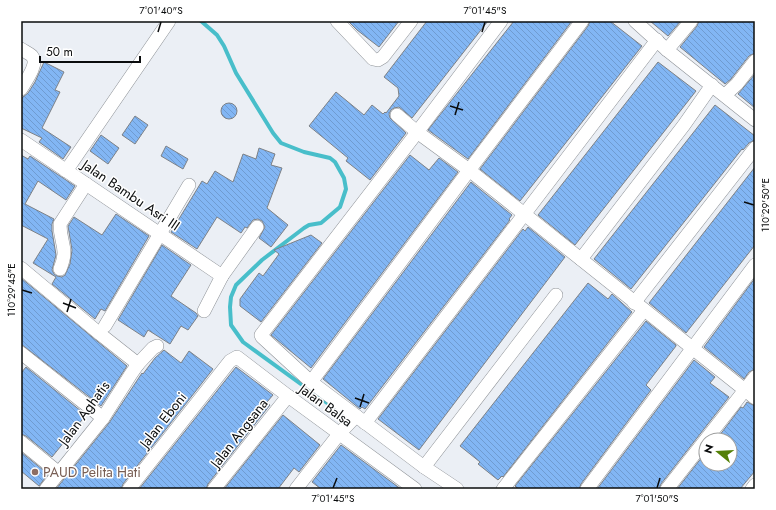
<svg xmlns="http://www.w3.org/2000/svg" width="776" height="510" font-family="Jost,sans-serif">
	<style>
		.lines { fill: none; stroke-linecap: round; stroke-linejoin: round }
		.stream { stroke: #48beca; stroke-width: 4 }
		.building { fill: url(#building-back-hatch); stroke: #7d8186 }
		.street-casing { stroke: #8e9297; stroke-width: 14 }
		.street { stroke: #fff; stroke-width: 13 }
		.ticks { fill: none; stroke: #0a0c0d; stroke-width: 1.5 }
		.education-dot { fill: #8d6e63; stroke: #fff; stroke-width: 1.5 }
		.labels { text-anchor: middle; dominant-baseline: central; stroke-width: 3; stroke-linejoin: round; paint-order: stroke }
		.street-label { font-size: 14px; fill: #0a0c0d; stroke: #fff }
		.education-label { font-size: 14px; fill: #785e54; stroke: #fff; text-anchor: start }
		.neatline { fill: none; stroke: #0a0c0d; stroke-width: 1.5 }
		.ticks-label { font-size: 10px; text-anchor: middle; fill: #0a0c0d }
	</style>
	<defs>
		<pattern id="building-back-hatch" width="6" height="6" patternUnits="userSpaceOnUse"><rect width="6" height="6" fill="#82b6f4"/><path d="M-1 5l2 2M0 0l6 6M5-1l2 2" fill="none" stroke="#6f9bd0"/></pattern>
	</defs>
	<rect width="100%" height="100%" fill="#ebeff5"/>
	<g class="lines">
		<polyline class="stream" points="201,21 217,35 224,46 236,73 273,133 281,143 304,152 330,158 335,162 344,178 346,189 340,207 321,223 309,225 304,228 262,260 236,285 231,297 230,307 231,325 243,342 345,416"/>
	</g>
	<g class="building">
		<polygon points="348,21 399,21 379,47 357,30"/>
		<polygon points="427,21 488,21 412,118 399,107 394,108 391,110 389,114 390,118 406,133 370,180 346,161 348,158 309,126 336,92 364,115 372,105 383,114 385,112 386,113 399,96 398,88 384,77"/>
		<polygon points="514,21 572,21 468,159 428,130"/>
		<polygon points="590,21 610,21 642,46 520,201 480,169 588,26"/>
		<polygon points="650,21 681,21 668,36"/>
		<polygon points="699,21 755,21 755,53 749,56 731,79 725,84 680,47 697,26"/>
		<polygon points="44,62 64,72 55,90 60,92 42,128 71,147 63,159 39,142 42,138 21,128 21,100 23,97 28,93 35,82"/>
		<polygon points="658,62 696,91 575,245 538,215"/>
		<polygon points="755,74 755,108 738,94"/>
		<circle cx="229" cy="111" r="8"/>
		<polygon points="715,105 755,136 755,140 749,143 743,150 742,149 631,289 594,259"/>
		<polygon points="135,116 148,125 135,144 122,135"/>
		<polygon points="101,135 119,148 108,164 90,151"/>
		<polygon points="166,146 188,159 183,169 161,156"/>
		<polygon points="259,148 275,154 271,165 282,168 267,208 288,225 271,247 259,238 265,227 262,221 258,219 253,220 247,228 245,227 241,233 217,217 197,249 171,232 202,181 207,184 215,171 233,182 243,154 256,159"/>
		<polygon points="21,155 28,159 30,156 75,186 66,200 38,181 25,204 54,219 52,224 52,231 56,255 52,270 54,274 57,276 62,277 65,275 70,264 72,250 68,226 74,217 102,235 116,214 149,236 105,311 101,309 95,319 52,284 56,277 33,263 48,239 21,225"/>
		<polygon points="410,155 429,170 439,158 458,172 311,368 271,335"/>
		<polygon points="755,167 755,245 686,333 649,303"/>
		<polygon points="471,182 512,215 509,219 510,220 365,409 362,407 360,409 323,379"/>
		<polygon points="528,227 565,257 419,450 378,419 523,229 525,231"/>
		<polygon points="311,235 322,243 261,322 240,306 240,299 248,288 259,273 263,276 279,254 274,250"/>
		<polygon points="162,245 191,265 171,296 196,313 198,316 188,330 181,326 170,344 148,330 144,337 118,320"/>
		<polygon points="21,278 127,366 101,406 21,344"/>
		<polygon points="755,278 755,369 749,372 744,379 704,347"/>
		<polygon points="588,283 608,299 612,294 632,312 503,477 502,476 498,480 478,464 480,462 460,446"/>
		<polygon points="646,321 676,345 676,346 646,385 651,390 581,484 579,489 518,489 515,486"/>
		<polygon points="164,350 181,363 189,351 213,369 123,484 121,489 56,489 109,423 142,373 143,374 155,358"/>
		<polygon points="694,360 715,377 710,383 729,397 661,484 659,489 597,489"/>
		<polygon points="26,367 86,415 52,457 26,436 21,434 21,373"/>
		<polygon points="236,367 273,395 267,402 270,405 208,484 206,489 139,489"/>
		<polygon points="747,402 755,406 755,471 740,489 677,489 706,452 706,464 730,464 730,440 716,440 741,407 743,408"/>
		<polygon points="283,415 320,445 299,472 294,468 278,489 224,489"/>
		<polygon points="341,445 401,489 321,489 312,482"/>
		<polygon points="21,452 48,474 39,486 21,471"/>
	</g>
	<g class="lines">
		<g class="street-casing">
			<g id="street">
				<polyline points="337,21 373,59 378,60 383,57 411,21"/>
				<polyline points="635,21 667,50 755,120"/>
				<path d="M21,49C24,51 29,53 32,56C39,64 25,82 21,89"/>
				<polyline points="667,50 691,21"/>
				<polyline points="725,95 737,84 755,61"/>
				<polyline points="397,115 417,132 469,170 755,398"/>
				<polyline points="21,140 222,276"/>
				<polyline points="66,171 169,21"/>
				<polyline points="581,259 684,125 712,85"/>
				<polyline points="21,268 100,334 138,364 131,374 103,418 46,489"/>
				<path d="M60,269C69,247 60,245 60,224L86,184"/>
				<polyline points="634,303 755,148"/>
				<polyline points="204,311 222,276 257,227"/>
				<polyline points="105,326 189,185"/>
				<polyline points="21,353 103,418"/>
				<polyline points="138,364 153,348 157,346"/>
				<polyline points="311,382 467,173 582,21"/>
				<polyline points="365,423 657,40"/>
				<polyline points="21,442 59,473"/>
				<polyline points="424,467 556,295"/>
				<polyline points="129,489 230,361 237,357 288,396 415,489"/>
				<polyline points="214,489 288,396"/>
				<polyline points="296,489 339,434 356,416"/>
				<polyline points="457,489 424,467 311,382 262,337 261,335 412,139 501,21"/>
				<polyline points="503,489 644,310"/>
				<polyline points="587,489 755,265"/>
				<polyline points="667,489 755,377"/>
				<polyline points="752,489 755,485"/>
			</g>
		</g>
		<use href="#street" class="street"/>
	</g>
	<path class="ticks" d="M158,32L161,22M482,32L485,22M450,106L463,110M455,115L459,102M744,202L754,205M22,290L32,293M63,303L76,308M67,312L71,299M355,398L369,403M360,407L364,394M333,488L337,478M657,488L660,478"/>
	<circle class="education-dot" cx="35" cy="472" r="4"/>
	<g class="labels">
		<g class="street-label">
			<text transform="translate(131 195) rotate(34)">Jalan Bambu Asri III</text>
			<text transform="translate(326 405) rotate(36)">Jalan Balsa</text>
			<text transform="translate(84 413) rotate(-54)">Jalan Aghatis</text>
			<text transform="translate(163 420) rotate(-52)">Jalan Eboni</text>
			<text transform="translate(239 433) rotate(-52)">Jalan Angsana</text>
		</g>
		<g class="education-label">
			<text x="43" y="472">PAUD Pelita Hati</text>
		</g>
	</g>
	<rect width="776" height="510" fill="none" stroke="#ffffff" stroke-width="44"/>
	<g transform="translate(718 452) rotate(288)"><circle r="19" fill="#ffffff" stroke="#9d9e9e"/>
	<path d="M0-3L7 15L0 10L-7 15Z" fill="#548007"/>
	<text y="-6" font-size="11" font-weight="bold" text-anchor="middle" fill="#0a0c0d">N</text>
	</g>
	<path d="M40 56v6h100v-6" fill="none" stroke="#0a0c0d" stroke-width="2"/>
	<text x="46" y="56" font-size="12" fill="#0a0c0d" stroke="#ffffff" stroke-width="3" paint-order="stroke">50 m</text>
	<rect x="22" y="22" width="732" height="466" class="neatline"/>
	<g class="ticks-label">
		<text x="161" y="14">7°01'40"S</text>
		<text x="485" y="14">7°01'45"S</text>
		<text transform="translate(765 205) rotate(-90)" y="4">110°29'50"E</text>
		<text transform="translate(11 290) rotate(-90)" y="4">110°29'45"E</text>
		<text x="333" y="502">7°01'45"S</text>
		<text x="657" y="502">7°01'50"S</text>
	</g>
</svg>
